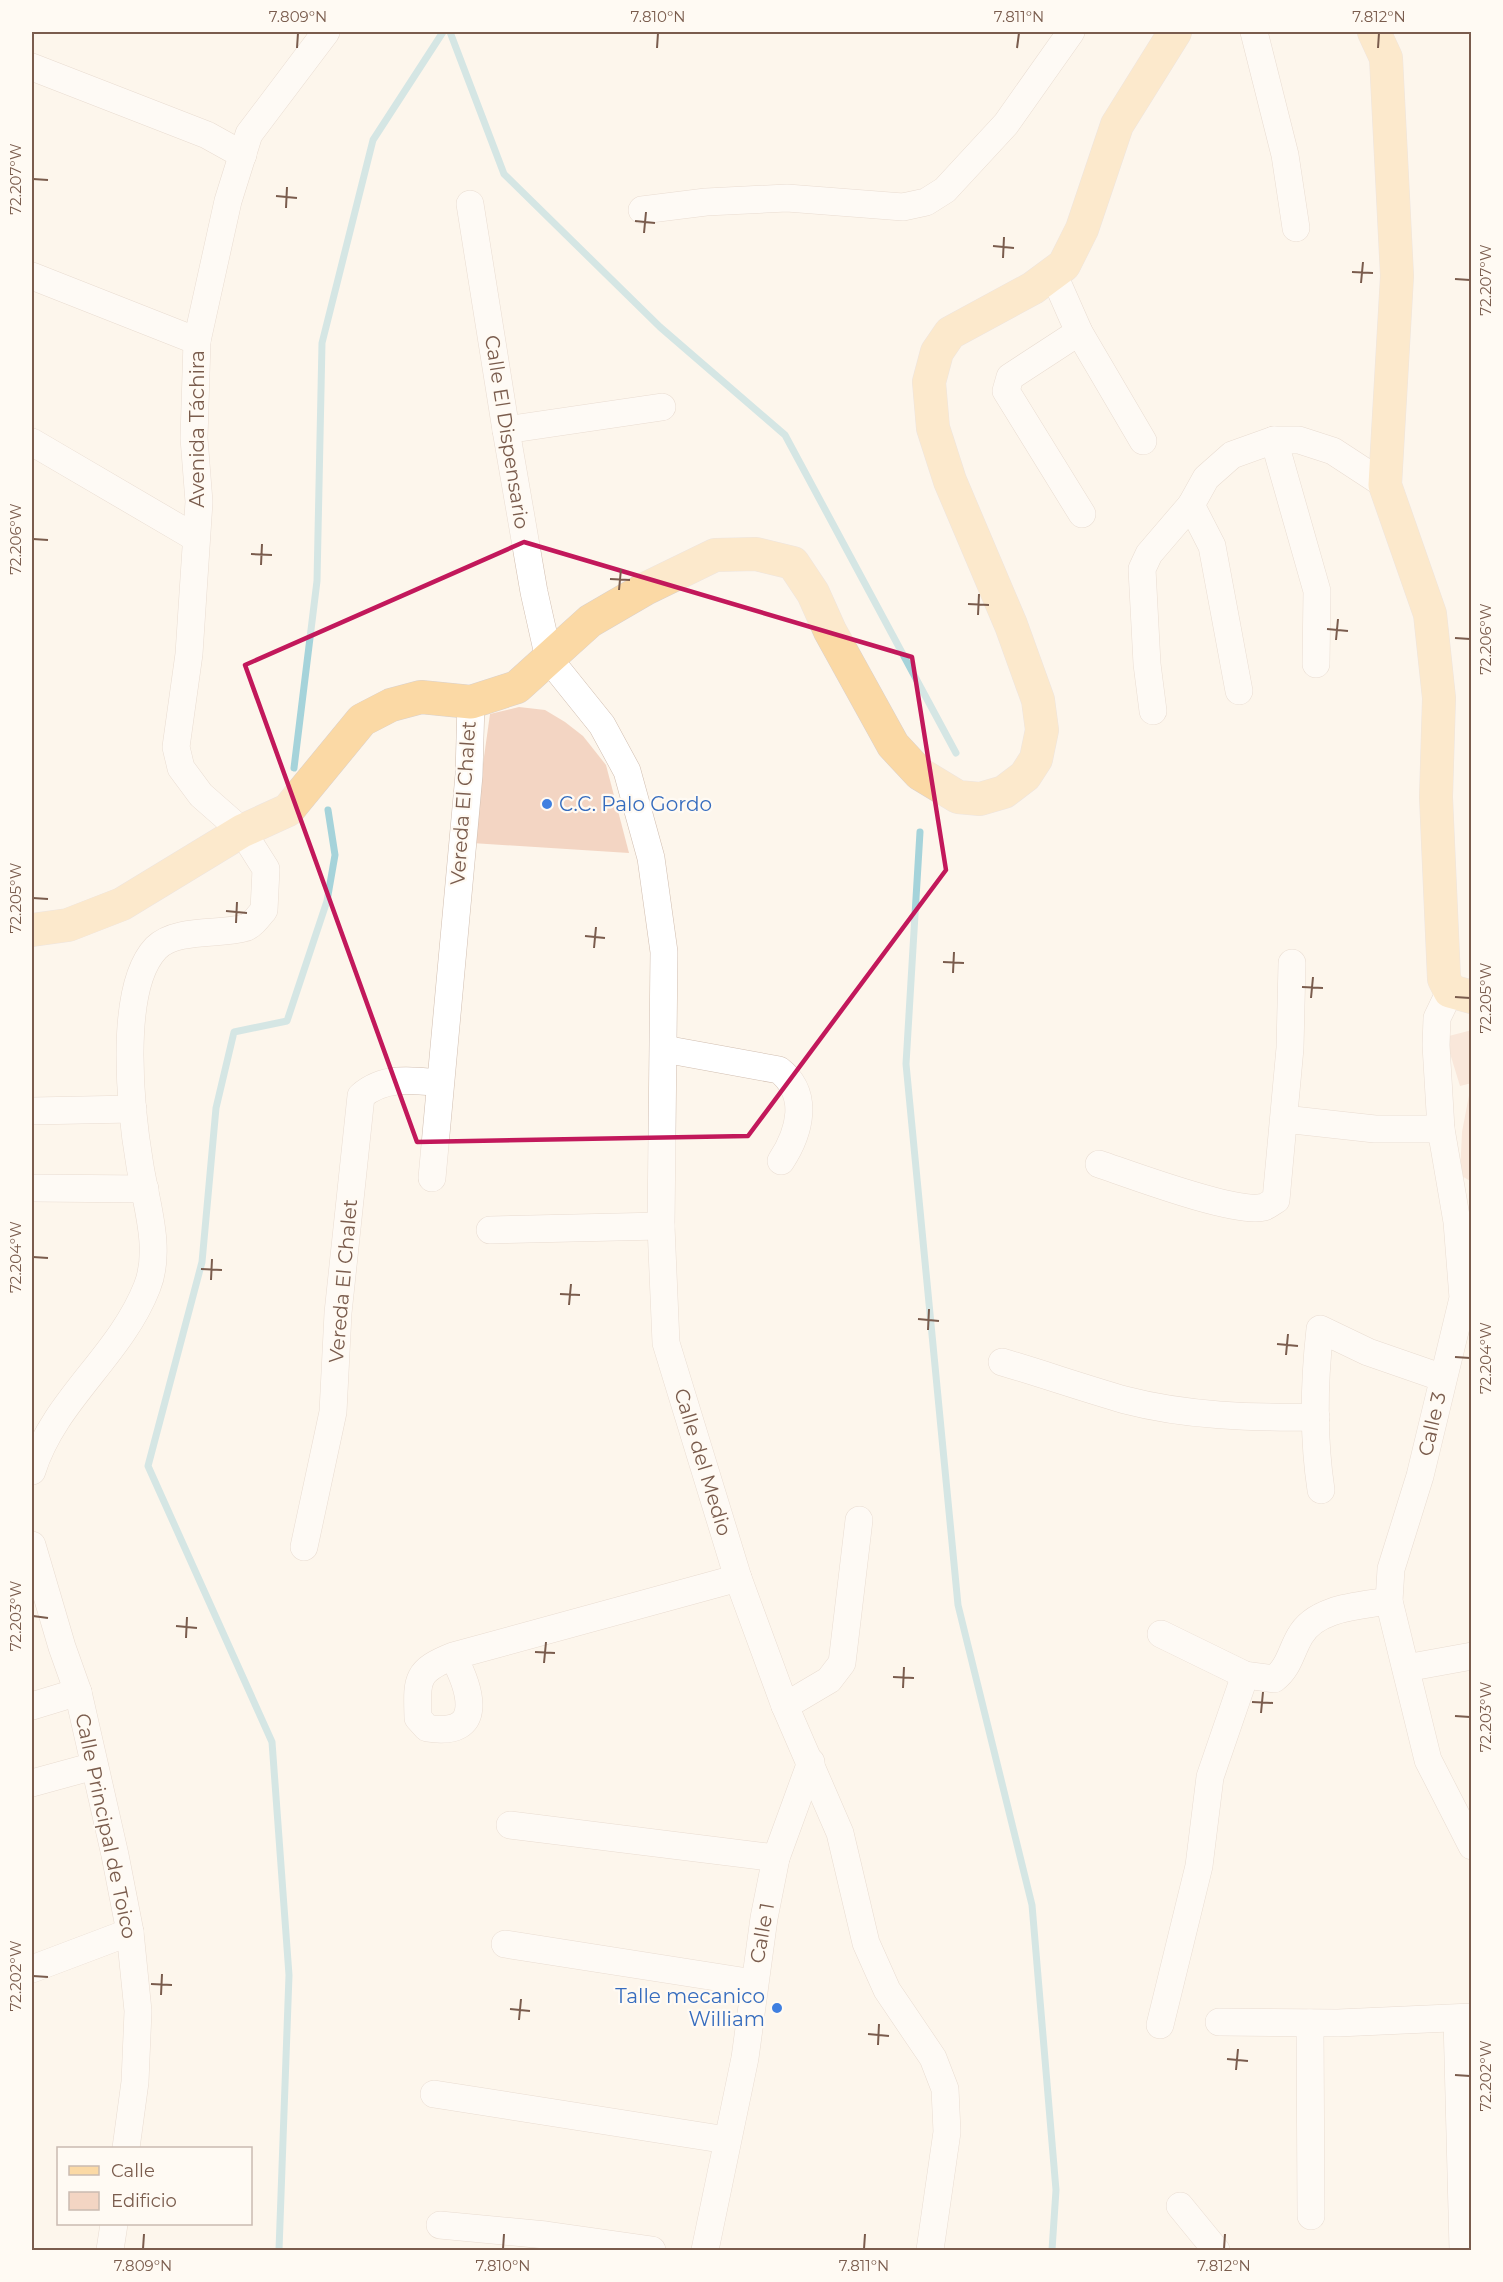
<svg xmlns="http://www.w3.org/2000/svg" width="1503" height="2282" font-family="Montserrat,sans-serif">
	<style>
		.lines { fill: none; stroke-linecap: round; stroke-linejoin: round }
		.stream { stroke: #a5d3da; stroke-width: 7 }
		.building { fill: #f3d5c3 }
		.minor-casing { stroke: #d1beb0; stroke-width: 28 }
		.major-casing { stroke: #dad1cd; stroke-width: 34 }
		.minor { stroke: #fff; stroke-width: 27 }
		.major { stroke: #fbd9a5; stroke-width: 33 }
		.marked { fill: none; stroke: #c2185b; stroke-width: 4.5; stroke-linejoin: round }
		.ticks { fill: none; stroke: #7a5c4d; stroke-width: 2 }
		.shop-dot { fill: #3f7fe0; stroke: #fffaf3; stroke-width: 2 }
		.labels { text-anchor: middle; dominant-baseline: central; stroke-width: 4.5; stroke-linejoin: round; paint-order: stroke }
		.street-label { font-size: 20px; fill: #7a5c4d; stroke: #fffaf3 }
		.shop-label { font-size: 20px; fill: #366cbe; stroke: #fffaf3; text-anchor: start }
		.neatline { fill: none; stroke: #7a5c4d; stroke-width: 2 }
		.ticks-label { font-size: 15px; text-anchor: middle; fill: #7a5c4d }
	</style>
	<rect width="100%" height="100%" fill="#fdf6ec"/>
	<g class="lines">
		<g class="stream">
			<polyline points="450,32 504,174 660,327 785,435 956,753"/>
			<polyline points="294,768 317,581 322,343 373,140 443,32"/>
			<polyline points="920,832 906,1064 958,1605 1032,1905 1056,2190 1052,2250"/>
			<polyline points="279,2250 289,1975 272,1742 148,1466 202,1262 216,1108 234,1032 287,1021 327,901 335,855 328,810"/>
		</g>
	</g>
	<g class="building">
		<polygon points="519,707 545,710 565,722 583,736 606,765 629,853 472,843 490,714"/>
		<polygon points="1472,1030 1472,1083 1460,1086 1445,1037"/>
		<polygon points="1470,1090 1472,1090 1472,1182 1460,1175 1462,1132"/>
	</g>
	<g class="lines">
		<g class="minor-casing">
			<g id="minor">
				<polyline points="1254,32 1285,155 1296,228"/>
				<polyline points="32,67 207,135 243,155"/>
				<polyline points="470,204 506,430 534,592 549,659 602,725 627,771 651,858 664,952 661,1226 666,1343 738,1578 785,1706 840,1833 866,1943 887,1990 933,2058 945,2089 947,2132 930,2250"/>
				<polyline points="642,210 706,202 787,198 903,207 926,202 945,190 1006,124 1071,32"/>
				<polyline points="1053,273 1079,332 1143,441"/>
				<polyline points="32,276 197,341"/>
				<polyline points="1079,332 1010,377 1006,391 1082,514"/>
				<polyline points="506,430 662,407"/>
				<polyline points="1274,440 1317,591 1316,664"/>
				<polyline points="32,442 196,538"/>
				<polyline points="1191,505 1212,546 1239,691"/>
				<polyline points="1153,711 1147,664 1142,569 1149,554 1191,505 1206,478 1232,455 1274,440 1299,440 1333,451 1385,485"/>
				<polyline points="1450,991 1437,1018 1436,1045 1441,1129 1457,1222 1463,1298 1420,1476 1391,1569 1389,1601 1428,1760 1472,1846"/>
				<path d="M664,1049L779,1070C810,1094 800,1132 781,1161"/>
				<polyline points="32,1111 133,1109"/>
				<polyline points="1284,1119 1375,1129 1441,1129"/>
				<path d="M1099,1164C1129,1174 1237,1215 1264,1207C1267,1206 1272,1202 1276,1200L1290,1048L1292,963"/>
				<polyline points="432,1178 469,775 471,702"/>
				<polyline points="32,1188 145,1189"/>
				<polyline points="490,1230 661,1226"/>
				<path d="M1002,1362C1043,1374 1083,1388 1125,1400C1186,1416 1252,1418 1316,1417"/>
				<path d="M32,1471C54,1400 120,1356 147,1287C162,1250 146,1203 140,1166C131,1113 117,989 156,948C176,928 220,935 244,928C251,927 259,916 264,910L266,869L242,831L201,795L181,768L176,747L189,654L199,502L194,438L197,341L228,201L249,134L326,32"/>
				<path d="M1321,1490C1313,1437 1314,1382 1320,1329L1368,1352L1443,1378"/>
				<polyline points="32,1545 62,1647 78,1692 115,1855 130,1932 138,2011 135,2082 126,2148"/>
				<path d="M304,1547L333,1412L338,1313L361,1096C384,1076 412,1080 440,1083"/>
				<path d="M1161,1634L1245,1675L1274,1679C1289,1668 1291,1651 1300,1636C1316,1607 1360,1606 1389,1601"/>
				<path d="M453,1656C470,1688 487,1738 427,1728L418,1718C417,1680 415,1671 453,1656L738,1578"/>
				<polyline points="1406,1668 1472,1656"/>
				<polyline points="32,1706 78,1692"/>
				<polyline points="785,1706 829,1680 842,1663 859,1520"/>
				<polyline points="32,1783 94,1766"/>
				<polyline points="510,1825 776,1858"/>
				<polyline points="505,1944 754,1983"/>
				<polyline points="32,1969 130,1932"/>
				<polyline points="1457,2019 1463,2250"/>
				<polyline points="1219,2022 1338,2023 1472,2017"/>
				<polyline points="1310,2023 1311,2216"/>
				<polyline points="1160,2025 1199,1866 1210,1777 1245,1675"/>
				<polyline points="434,2094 727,2140"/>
				<polyline points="1180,2206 1216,2250"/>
				<polyline points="440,2225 546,2235 652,2250"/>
				<polyline points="110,2250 114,2224"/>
				<polyline points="705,2250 745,2058 764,1918 776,1858 811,1762"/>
			</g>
		</g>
		<g class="major-casing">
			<g id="major">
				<polyline points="1374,32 1386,58 1397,276 1385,485 1430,614 1439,698 1436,797 1444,979 1450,991 1472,997"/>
				<polyline points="32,930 68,925 122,904 242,831 288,810 362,720 391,705 421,697 471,702 517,687 590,621 645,589 715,555 756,554 793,563 813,593 830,631 893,745 920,774 958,797 980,799 1004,792 1025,776 1036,759 1042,730 1038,700 1011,625 950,481 933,428 929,382 937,352 950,333 1033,288 1064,265 1082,229 1117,125 1175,32"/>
			</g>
		</g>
		<use href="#minor" class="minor"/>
		<use href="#major" class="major"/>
	</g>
	<path d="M0 0H1503V2282H0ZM524,542L912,657L946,870L748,1136L417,1142L245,665Z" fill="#fdf6ec" fill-opacity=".55" fill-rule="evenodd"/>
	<path class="marked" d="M524,542L912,657L946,870L748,1136L417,1142L245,665Z"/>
	<path class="ticks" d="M297,48L298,33M657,48L658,33M1017,48L1019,33M1378,48L1379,33M33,179L48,180M276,196L297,198M286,208L287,187M635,221L655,223M644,233L646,212M993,246L1014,248M1003,258L1004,237M1352,272L1373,273M1455,279L1470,280M1361,283L1363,262M33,539L48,540M251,554L272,555M261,565L262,544M610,579L630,580M619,590L621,569M968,604L989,605M978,615L979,594M1327,629L1348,631M1455,638L1470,639M1336,640L1338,619M33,898L48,899M226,911L247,913M236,923L237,902M585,936L605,938M594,948L596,927M943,962L964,963M953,973L954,952M1302,987L1323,988M1455,997L1470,998M1311,998L1313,977M33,1257L48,1258M201,1269L222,1270M211,1280L212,1259M560,1294L580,1295M569,1305L571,1284M918,1319L939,1321M928,1330L929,1309M1277,1344L1298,1346M1286,1355L1288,1334M1455,1357L1470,1358M33,1616L48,1618M176,1626L197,1628M186,1638L187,1617M535,1652L555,1653M544,1663L546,1642M893,1677L914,1678M903,1688L904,1667M1252,1702L1273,1703M1261,1713L1263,1692M1455,1716L1470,1717M33,1976L48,1977M151,1984L172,1985M161,1995L162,1974M510,2009L530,2011M519,2020L521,1999M868,2034L889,2036M878,2045L879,2024M1227,2059L1248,2061M1236,2070L1238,2049M1455,2075L1470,2076M143,2249L144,2234M503,2249L504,2234M864,2249L865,2234M1224,2249L1225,2234"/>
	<g class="shop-dot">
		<circle cx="547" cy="804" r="6"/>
		<circle cx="777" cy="2008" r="6"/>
	</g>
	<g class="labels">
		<g class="street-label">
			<text transform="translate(197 429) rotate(-90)">Avenida Táchira</text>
			<text transform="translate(507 432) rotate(81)">Calle El Dispensario</text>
			<text transform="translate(463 803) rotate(-86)">Vereda El Chalet</text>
			<text transform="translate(343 1281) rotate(-85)">Vereda El Chalet</text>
			<text transform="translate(1432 1424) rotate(-77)">Calle 3</text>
			<text transform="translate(703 1462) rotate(73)">Calle del Medio</text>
			<text transform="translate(106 1826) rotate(78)">Calle Principal de Toico</text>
			<text transform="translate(762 1933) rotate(-80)">Calle 1</text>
		</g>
		<g class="shop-label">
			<text x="559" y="804">C.C. Palo Gordo</text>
			<text x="765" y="1996" text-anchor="end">Talle mecanico<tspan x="765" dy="23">William</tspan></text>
		</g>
	</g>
	<rect width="1503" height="2282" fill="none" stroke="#fffaf3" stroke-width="66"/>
	<rect x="57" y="2147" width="195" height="78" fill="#fffaf3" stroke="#cabbb1" stroke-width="1.5"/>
	<rect x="69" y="2166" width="30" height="9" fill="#fbd9a5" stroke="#cabbb1" stroke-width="1.5"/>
	<text x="111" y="2177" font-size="18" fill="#7a5c4d">Calle</text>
	<rect x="69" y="2192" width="30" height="18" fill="#f3d5c3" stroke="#cabbb1" stroke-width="1.5"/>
	<text x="111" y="2207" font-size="18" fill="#7a5c4d">Edificio</text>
	<rect x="33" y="33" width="1437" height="2216" class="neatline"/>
	<g class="ticks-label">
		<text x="298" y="22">7.809°N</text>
		<text x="658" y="22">7.810°N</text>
		<text x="1019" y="22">7.811°N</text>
		<text x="1379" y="22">7.812°N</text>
		<text transform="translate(16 179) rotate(-90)" y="5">72.207°W</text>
		<text transform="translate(1486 280) rotate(-90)" y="5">72.207°W</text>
		<text transform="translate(16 539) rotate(-90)" y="5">72.206°W</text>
		<text transform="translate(1486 639) rotate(-90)" y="5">72.206°W</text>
		<text transform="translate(16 898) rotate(-90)" y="5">72.205°W</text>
		<text transform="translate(1486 998) rotate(-90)" y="5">72.205°W</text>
		<text transform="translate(16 1257) rotate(-90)" y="5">72.204°W</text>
		<text transform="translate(1486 1358) rotate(-90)" y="5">72.204°W</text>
		<text transform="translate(16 1616) rotate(-90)" y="5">72.203°W</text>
		<text transform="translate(1486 1717) rotate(-90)" y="5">72.203°W</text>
		<text transform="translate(16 1976) rotate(-90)" y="5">72.202°W</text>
		<text transform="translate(1486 2076) rotate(-90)" y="5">72.202°W</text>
		<text x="143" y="2271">7.809°N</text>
		<text x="503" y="2271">7.810°N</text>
		<text x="864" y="2271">7.811°N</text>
		<text x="1224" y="2271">7.812°N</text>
	</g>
</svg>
